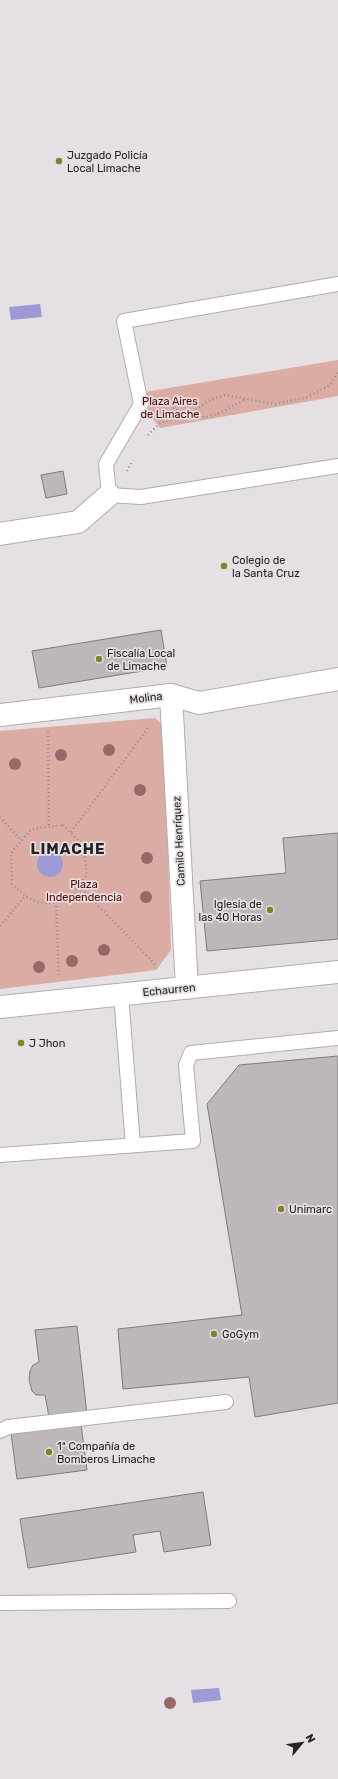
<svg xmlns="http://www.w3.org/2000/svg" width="338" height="1779" font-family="Rubik,sans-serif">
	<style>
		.green { fill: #dbaca3 }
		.water { fill: #9d9bd5 }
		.building { fill: #beb7b9; stroke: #817b7c }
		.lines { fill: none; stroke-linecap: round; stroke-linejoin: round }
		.service-casing { stroke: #b1acaf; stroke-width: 16 }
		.minor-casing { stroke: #b1acaf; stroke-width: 24 }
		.tertiary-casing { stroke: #b1acaf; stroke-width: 24 }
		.path { stroke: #938f92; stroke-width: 2.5; stroke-dasharray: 1 3; stroke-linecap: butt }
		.service { stroke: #fff; stroke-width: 14 }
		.minor { stroke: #fff; stroke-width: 22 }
		.tertiary { stroke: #fff; stroke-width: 22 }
		.tree { fill: #976867 }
		.poi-dot { fill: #848129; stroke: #e5e0e3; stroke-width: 1.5 }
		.labels { text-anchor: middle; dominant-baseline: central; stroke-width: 3.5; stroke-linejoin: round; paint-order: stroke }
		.poi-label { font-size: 11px; fill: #242224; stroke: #e5e0e3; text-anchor: start }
		.park-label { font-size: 11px; fill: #570502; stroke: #e5e0e3 }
		.street-label { font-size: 11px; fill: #242224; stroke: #e5e0e3 }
		.district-label { font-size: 15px; font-weight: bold; letter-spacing: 1px; fill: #242224; stroke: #e5e0e3 }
	</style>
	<rect width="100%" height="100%" fill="#e5e0e3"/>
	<g class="green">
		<polygon points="338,360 338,396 160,428 148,412 145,392"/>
		<polygon points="155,718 164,726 171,950 156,970 0,989 0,731"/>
	</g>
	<g class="water">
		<polygon points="40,304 42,317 11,320 9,307"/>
		<circle cx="50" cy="864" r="13"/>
		<polygon points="219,1688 221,1700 193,1703 191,1690"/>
	</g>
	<g class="building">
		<polygon points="63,471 67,494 46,498 41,475"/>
		<polygon points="161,630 167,667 39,688 32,651"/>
		<polygon points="338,833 338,939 207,951 200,881 286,873 283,838"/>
		<polygon points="338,1056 338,1403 255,1417 249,1377 123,1389 118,1329 242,1315 207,1104 239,1065"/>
		<polygon points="77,1326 87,1414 49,1417 45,1395 36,1395 32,1391 29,1380 30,1371 33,1365 39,1362 35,1330"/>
		<polygon points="81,1424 87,1470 17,1479 11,1433"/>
		<polygon points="203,1492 211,1545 164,1552 160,1531 133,1535 136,1552 28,1568 20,1519"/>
	</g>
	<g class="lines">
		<g class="service-casing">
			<g id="service">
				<polyline points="338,284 124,321 141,404 106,464 109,495 141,497 338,466"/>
				<polyline points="121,995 133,1145"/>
				<polyline points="0,1155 193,1141 186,1065 191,1053 338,1038"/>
				<polyline points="0,1431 8,1427 226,1402"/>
				<polyline points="0,1603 229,1601"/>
			</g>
		</g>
		<g class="minor-casing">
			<g id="minor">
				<polyline points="0,534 78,522 109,495"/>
				<polyline points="171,695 187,988"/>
				<polyline points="0,715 171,695 199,703 338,679"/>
			</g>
		</g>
		<g class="tertiary-casing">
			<polyline id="tertiary" points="0,1007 338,972"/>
		</g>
		<g class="path">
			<path d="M160,398C193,426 210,421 245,399"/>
			<polyline points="148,435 161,422 188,416 208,401 225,395 275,404 308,397 330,385 338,372"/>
			<polyline points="127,471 133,460"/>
			<polyline points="48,732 49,826"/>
			<polyline points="0,817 21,840"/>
			<path d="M63,825L83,845L87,874L69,900C39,905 34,905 12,884L11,853L32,829Z"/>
			<polyline points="71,832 148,728"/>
			<polyline points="79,886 157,966"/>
			<polyline points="56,902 59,978"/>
			<polyline points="0,926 25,896"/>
		</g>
		<use href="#service" class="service"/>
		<use href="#minor" class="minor"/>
		<use href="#tertiary" class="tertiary"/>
	</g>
	<g class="tree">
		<circle cx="109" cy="750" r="6"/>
		<circle cx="61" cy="755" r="6"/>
		<circle cx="15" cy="764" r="6"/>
		<circle cx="140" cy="790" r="6"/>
		<circle cx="147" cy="858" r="6"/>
		<circle cx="146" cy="897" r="6"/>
		<circle cx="104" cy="950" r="6"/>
		<circle cx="72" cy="961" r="6"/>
		<circle cx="39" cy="967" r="6"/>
		<circle cx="170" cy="1703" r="6"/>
	</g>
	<g class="poi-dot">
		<circle cx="59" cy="161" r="4"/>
		<circle cx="224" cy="566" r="4"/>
		<circle cx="99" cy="659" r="4"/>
		<circle cx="270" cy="910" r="4"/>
		<circle cx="21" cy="1043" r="4"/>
		<circle cx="281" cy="1209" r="4"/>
		<circle cx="214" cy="1334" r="4"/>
		<circle cx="49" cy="1452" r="4"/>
	</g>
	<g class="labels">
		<g class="poi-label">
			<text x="67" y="155">Juzgado Policía<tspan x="67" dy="13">Local Limache</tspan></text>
			<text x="232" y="560">Colegio de<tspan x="232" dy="13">la Santa Cruz</tspan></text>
			<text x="107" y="653">Fiscalía Local<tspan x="107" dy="13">de Limache</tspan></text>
			<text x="262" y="904" text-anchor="end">Iglesia de<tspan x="262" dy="13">las 40 Horas</tspan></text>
			<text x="29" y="1043">J Jhon</text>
			<text x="289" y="1209">Unimarc</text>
			<text x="222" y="1334">GoGym</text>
			<text x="57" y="1446">1ª Compañía de<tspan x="57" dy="13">Bomberos Limache</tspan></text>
		</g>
		<g class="park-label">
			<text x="170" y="401">Plaza Aires<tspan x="170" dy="13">de Limache</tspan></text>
			<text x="84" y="884">Plaza<tspan x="84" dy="13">Independencia</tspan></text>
		</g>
		<g class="street-label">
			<text transform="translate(146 698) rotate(-7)">Molina</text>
			<text transform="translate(179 841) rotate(-93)">Camilo Henríquez</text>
			<text transform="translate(169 990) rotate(-6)">Echaurren</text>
		</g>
		<g class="district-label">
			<text x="68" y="849">LIMACHE</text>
		</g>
	</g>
	<g transform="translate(302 1743) rotate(61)" stroke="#e5e0e3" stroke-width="3" paint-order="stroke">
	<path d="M0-3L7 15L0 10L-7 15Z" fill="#242224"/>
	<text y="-6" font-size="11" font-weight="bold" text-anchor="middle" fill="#242224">N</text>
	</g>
</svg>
